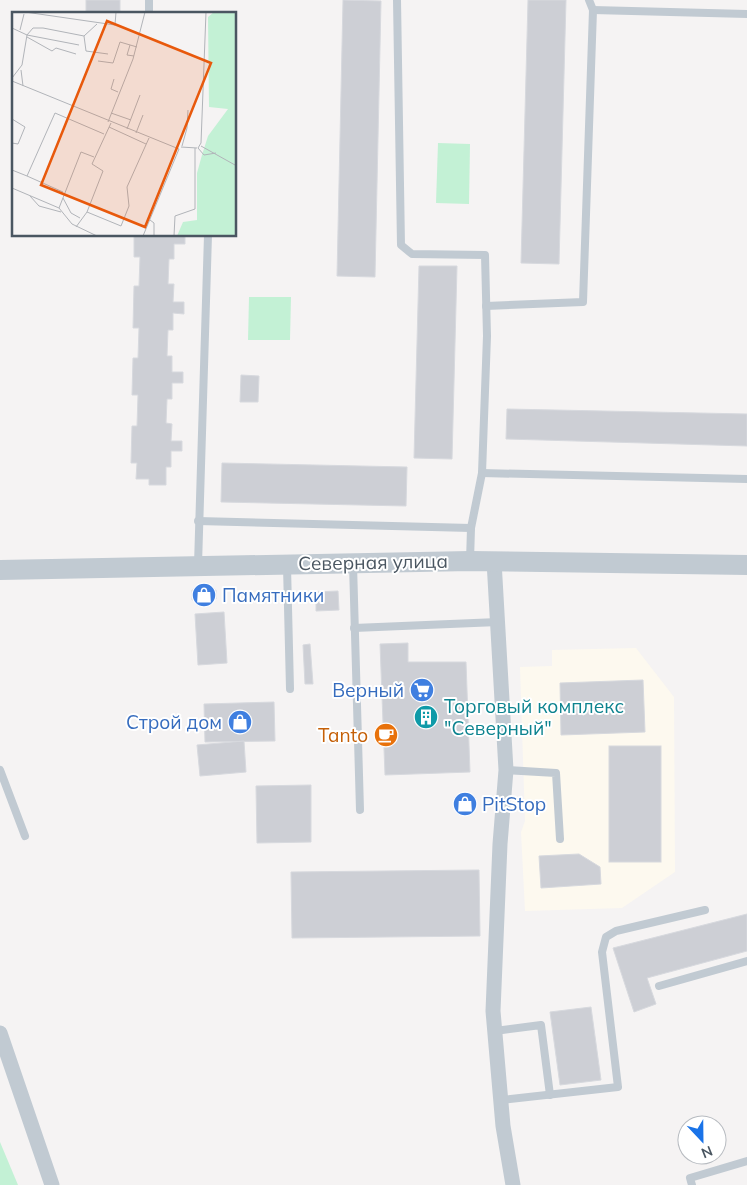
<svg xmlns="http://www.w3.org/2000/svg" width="747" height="1185" font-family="Mulish,sans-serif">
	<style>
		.commercial { fill: #fdf9ef }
		.green { fill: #c3f1d5 }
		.building { fill: #cdcfd5; stroke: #d7d9de }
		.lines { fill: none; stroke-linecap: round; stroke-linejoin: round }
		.service { stroke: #c1cad2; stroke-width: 8 }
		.minor { stroke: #c1cad2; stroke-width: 15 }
		.tertiary { stroke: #c1cad2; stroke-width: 20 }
		.labels { text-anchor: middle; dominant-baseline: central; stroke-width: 4; stroke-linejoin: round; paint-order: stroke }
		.street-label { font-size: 19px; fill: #4a5661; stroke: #fff }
		.shop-label { font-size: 19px; fill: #366cbe; stroke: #fff; text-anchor: start }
		.culture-label { font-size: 19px; fill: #0d838f; stroke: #fff; text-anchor: start }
		.food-label { font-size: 19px; fill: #c56008; stroke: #fff; text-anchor: end }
		.inset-road { fill: none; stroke: #b1b4b9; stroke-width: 1 }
		.view { fill: #e8590c; fill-opacity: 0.15; stroke: #e8590c; stroke-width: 2.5 }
		.inset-edge { fill: none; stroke: #4a5661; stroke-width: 2.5 }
	</style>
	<rect width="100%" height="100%" fill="#f5f3f3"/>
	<polygon class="commercial" points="636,648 674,697 675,872 622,908 525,911 521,832 525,821 520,667 552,666 552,650"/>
	<g class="green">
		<polygon points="438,143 470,144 469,204 436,203"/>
		<polygon points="249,297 291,297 290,340 248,340"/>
		<polygon points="0,1142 18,1185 0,1185"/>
	</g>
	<g class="building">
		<rect x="86" y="0" width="34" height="14"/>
		<polygon points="343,0 381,1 375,277 337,276"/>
		<polygon points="528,0 566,0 559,264 521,263"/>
		<polygon points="134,235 185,235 185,244 174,244 174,259 169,259 168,284 174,284 173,302 184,302 184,314 173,313 173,330 168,330 167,356 172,356 172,372 183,372 183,383 172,383 172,399 167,399 166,423 172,424 171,441 182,441 182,451 171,451 171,467 166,467 166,485 149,485 149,479 136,479 137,463 131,463 132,426 137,426 138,395 132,395 133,358 138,358 139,328 133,328 134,286 139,286 140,257 134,257"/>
		<polygon points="419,266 457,266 452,459 414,458"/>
		<polygon points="241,375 259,376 258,402 240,402"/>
		<polygon points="507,409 747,414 747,446 506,439"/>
		<polygon points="222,463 407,467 406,506 221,502"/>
		<polygon points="192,590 216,590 216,599 192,600"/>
		<polygon points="338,591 339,610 316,611 316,592"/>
		<polygon points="224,612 227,663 198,665 195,614"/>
		<polygon points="408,643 408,662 466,662 470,772 385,775 380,644"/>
		<polygon points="310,644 313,684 305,684 303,645"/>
		<polygon points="643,680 645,732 561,735 560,683"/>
		<polygon points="274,702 275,741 205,742 204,704"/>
		<polygon points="244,741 246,772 200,776 197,745"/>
		<rect x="609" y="746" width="52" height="116"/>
		<polygon points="311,785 311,842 257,843 256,786"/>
		<polygon points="579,854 600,867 601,884 541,888 539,856"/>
		<polygon points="479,870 480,936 292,938 291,872"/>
		<polygon points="747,914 747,951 647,978 656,1004 634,1012 613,948"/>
		<polygon points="591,1007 601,1080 560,1085 550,1012"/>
	</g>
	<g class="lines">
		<g class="service">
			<polyline points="149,0 149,14"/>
			<polyline points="397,0 401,245 412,254 485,255 487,336 482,473 471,528 470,561"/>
			<polyline points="593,10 747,14"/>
			<polyline points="486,306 583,302 593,10 589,0"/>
			<polyline points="482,473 747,479"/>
			<polyline points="198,521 471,528"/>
			<polyline points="353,564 360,810"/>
			<polyline points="198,565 208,235"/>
			<polyline points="287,566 290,689"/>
			<polyline points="354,628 498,622"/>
			<polyline points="0,770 25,836"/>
			<polyline points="506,770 556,773 560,839"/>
			<polyline points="659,986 747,961"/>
			<polyline points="495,1031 541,1025 550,1095"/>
			<polyline points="501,1100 618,1087 602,952 606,937 616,931 705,910"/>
			<polyline points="692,1185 690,1178 747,1161"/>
		</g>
		<g class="minor">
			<polyline points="494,561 506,770 500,844 493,1011 503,1126 513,1185"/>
			<polyline points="0,1033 52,1185"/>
		</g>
		<polyline class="tertiary" points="0,570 470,561 747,565"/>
	</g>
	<defs>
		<g id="shop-disc" transform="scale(1.25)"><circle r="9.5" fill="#3f7fe0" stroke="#fff"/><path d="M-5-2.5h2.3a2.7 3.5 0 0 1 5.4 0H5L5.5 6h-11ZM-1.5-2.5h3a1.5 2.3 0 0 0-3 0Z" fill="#fff"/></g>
		<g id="supermarket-disc" transform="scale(1.25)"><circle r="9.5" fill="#3f7fe0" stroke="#fff"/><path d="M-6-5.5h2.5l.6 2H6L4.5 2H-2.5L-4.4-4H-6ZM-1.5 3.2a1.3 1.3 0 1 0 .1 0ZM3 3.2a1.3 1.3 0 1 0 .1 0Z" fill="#fff"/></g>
		<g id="building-disc" transform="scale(1.25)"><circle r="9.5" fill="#0f9aa8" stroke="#fff"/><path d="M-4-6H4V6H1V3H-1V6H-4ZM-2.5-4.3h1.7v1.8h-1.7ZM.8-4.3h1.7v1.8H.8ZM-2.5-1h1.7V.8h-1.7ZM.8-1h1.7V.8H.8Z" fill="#fff"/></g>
		<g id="cafe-disc" transform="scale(1.25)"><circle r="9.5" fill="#e8710a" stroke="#fff"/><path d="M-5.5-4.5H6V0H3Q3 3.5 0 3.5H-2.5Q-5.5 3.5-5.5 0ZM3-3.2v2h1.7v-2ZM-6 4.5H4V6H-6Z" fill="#fff"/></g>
	</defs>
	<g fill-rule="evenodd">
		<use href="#shop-disc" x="204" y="595"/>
		<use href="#supermarket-disc" x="422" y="690"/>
		<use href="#building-disc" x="426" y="717"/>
		<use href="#shop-disc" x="240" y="722"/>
		<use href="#cafe-disc" x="386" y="735"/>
		<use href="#shop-disc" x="465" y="804"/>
	</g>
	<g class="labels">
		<g class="street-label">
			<text transform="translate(373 562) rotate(-1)">Северная улица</text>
		</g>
		<g class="shop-label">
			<text x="222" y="595">Памятники</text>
			<text x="404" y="690" text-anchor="end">Верный</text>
			<text x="222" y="722" text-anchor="end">Строй дом</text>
			<text x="482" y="804">PitStop</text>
		</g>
		<g class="culture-label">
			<text x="444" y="706">Торговый комплекс<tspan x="444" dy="22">"Северный"</tspan></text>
		</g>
		<g class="food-label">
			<text x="368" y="735">Tanto</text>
		</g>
	</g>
	<g transform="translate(12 12)">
		<rect width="224" height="224" fill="#f5f3f3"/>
		<path d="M202,0H224V224H165L171,210L185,208V161L190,143L196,124L216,97L197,95L196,5Z" fill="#c3f1d5"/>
		<path class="inset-road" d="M13,0L103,13L104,0M0,16L15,23L10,53L0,66M8,18L12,2M72,24L85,12M15,25L40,39L44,36L64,42M67,33L15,23L21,16H31L72,24L74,39L96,42M118,33L115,43L122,44M86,49L101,51L108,30L125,35M9,58L11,74M102,67L99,77L106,80M0,69L167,137M99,101L119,108M0,107L13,115L6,132L0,131M96,110L121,47L133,0M97,115L134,132M115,117L128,83M124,121L131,103M170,134L175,116L176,98M189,134L223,153M169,135L185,136M186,136L189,131L194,0M186,136L192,143L204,141M0,158L15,164L43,101L92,122M15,164L51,180M0,176L47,196L60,212L85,224M18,184L27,194L49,200M51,186L59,201L68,206M47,196L69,140L82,145M75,200L91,159L80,152L99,111M138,208L142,211V224M64,215L75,200L109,214L117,194L115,175L137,126M131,224L167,137M162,224L163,204L183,197V136"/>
		<path class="view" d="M95,9L199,51L133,215L29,173Z"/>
		<rect width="224" height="224" class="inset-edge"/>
	</g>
	<g transform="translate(702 1140) rotate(158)"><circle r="24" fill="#ffffff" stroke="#b7bbc0"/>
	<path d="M0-4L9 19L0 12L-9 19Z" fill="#1a73e8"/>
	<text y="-8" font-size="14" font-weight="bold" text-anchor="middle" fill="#4a5661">N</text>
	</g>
</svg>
